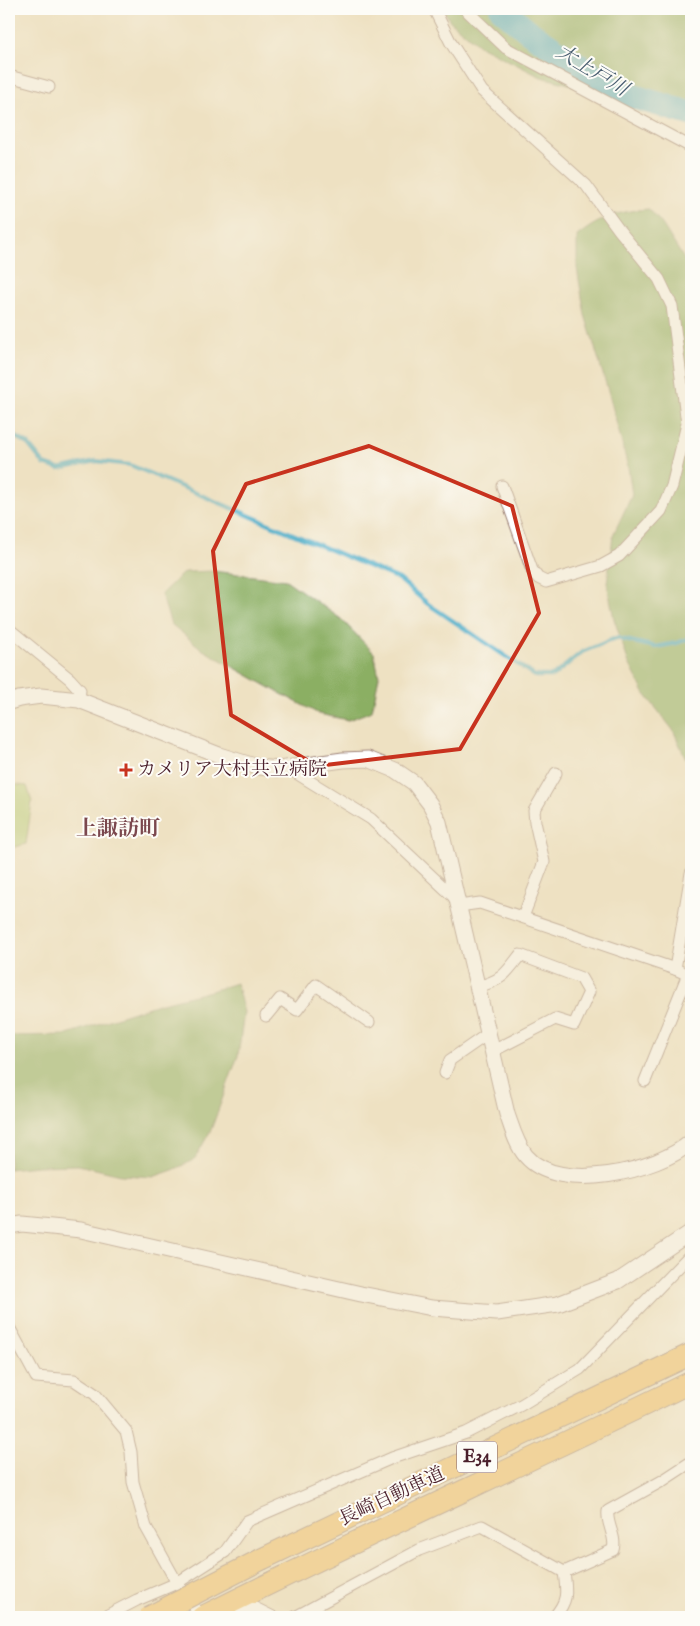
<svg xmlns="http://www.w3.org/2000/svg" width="700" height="1626" font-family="'IM FELL English','Noto Serif JP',serif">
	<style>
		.green { fill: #afcb71; stroke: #7c754e }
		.forest { fill: #8baf63; stroke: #6a6747 }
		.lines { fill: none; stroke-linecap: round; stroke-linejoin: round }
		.stream { stroke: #45a9c5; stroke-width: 4.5 }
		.river { stroke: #45a9c5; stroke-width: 25 }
		.minor-casing { stroke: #9c8076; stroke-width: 13 }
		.tertiary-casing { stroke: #9c8076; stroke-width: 17 }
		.motorway-casing { stroke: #9c8076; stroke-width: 23 }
		.minor { stroke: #fff; stroke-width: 11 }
		.tertiary { stroke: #fff; stroke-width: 15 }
		.motorway { stroke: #f3c26a; stroke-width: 21 }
		.motorway-bridge-casing { stroke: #9c8076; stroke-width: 23; stroke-linecap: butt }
		.motorway-bridge { stroke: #f3c26a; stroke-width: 21 }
		.marked { fill: none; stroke: #c8321e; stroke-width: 4; stroke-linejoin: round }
		.poi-dot { fill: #c8321e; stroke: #fdfcf7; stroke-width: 2 }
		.labels { text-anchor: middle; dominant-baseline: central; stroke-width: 4; stroke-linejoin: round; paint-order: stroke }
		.shield { fill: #fdfcf7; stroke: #806168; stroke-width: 1 }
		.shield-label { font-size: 18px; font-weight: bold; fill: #4a1f2b }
		.poi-label { font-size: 19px; fill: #4a1f2b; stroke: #fdfcf7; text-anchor: start }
		.street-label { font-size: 19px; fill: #4a1f2b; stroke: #fdfcf7 }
		.water-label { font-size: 20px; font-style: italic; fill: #485d70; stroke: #fdfcf7 }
		.quarter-label { font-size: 21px; font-weight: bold; fill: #7b484e; stroke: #fdfcf7 }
	</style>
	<rect width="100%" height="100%" fill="#fdfcf7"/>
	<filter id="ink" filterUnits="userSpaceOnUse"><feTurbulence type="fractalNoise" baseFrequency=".02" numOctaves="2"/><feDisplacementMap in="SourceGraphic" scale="10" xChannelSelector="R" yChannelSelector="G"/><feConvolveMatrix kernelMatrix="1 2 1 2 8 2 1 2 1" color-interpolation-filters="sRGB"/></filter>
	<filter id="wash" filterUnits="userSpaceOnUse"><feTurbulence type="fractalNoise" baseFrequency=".0096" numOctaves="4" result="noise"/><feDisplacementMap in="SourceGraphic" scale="20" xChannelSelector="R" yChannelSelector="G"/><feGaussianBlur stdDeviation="1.12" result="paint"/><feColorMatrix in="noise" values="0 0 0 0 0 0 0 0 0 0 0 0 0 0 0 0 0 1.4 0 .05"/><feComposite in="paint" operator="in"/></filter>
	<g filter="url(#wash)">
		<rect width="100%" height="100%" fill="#eee1c2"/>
		<polygon class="green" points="9,784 27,786 32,802 26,844 11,848 9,848"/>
		<g class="forest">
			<polygon points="443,9 691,9 691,125 662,110 605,93 541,77 480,46 450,21"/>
			<path d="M649,209L662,224L691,270V770L673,730L644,693L628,661L614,619L607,583L613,535L632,495L628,467L609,394L585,315L577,268V236C602,217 618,211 649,209Z"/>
			<polygon points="213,571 286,580 341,619 374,653 379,676 372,711 348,720 319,714 274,690 203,650 171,624 161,594 184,572"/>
			<polygon points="236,983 244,1012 238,1056 211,1130 194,1160 173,1170 153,1177 121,1175 78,1165 37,1166 9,1169 9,1036 64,1035 158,1004 211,991"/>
		</g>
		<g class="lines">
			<polyline class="stream" points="9,433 28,444 44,464 59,469 96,461 130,465 399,579 428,604 535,676 553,676 582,652 616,638 656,647 677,643 691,638"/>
			<polyline class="river" points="502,9 528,31 618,92 691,114"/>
		</g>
	</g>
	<g filter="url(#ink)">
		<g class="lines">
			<g class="minor-casing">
				<g id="minor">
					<polyline points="434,9 451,43 482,91 586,185 619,230 659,279 672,306 687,424 672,486 661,511 619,556 601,566 546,582 538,578 532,570 502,486"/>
					<polyline points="465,9 506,48 691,147"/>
					<polyline points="9,76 49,87"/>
					<polyline points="9,629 70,679 80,690 79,700"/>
					<polyline points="288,768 371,819 457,900"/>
					<polyline points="459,906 480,903 675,969 691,976"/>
					<polyline points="523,917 544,862 535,822 534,811 556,773"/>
					<polyline points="675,969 691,873"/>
					<path d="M477,987C502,980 505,975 520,955L581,978L589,992L574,1025L555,1019L493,1051"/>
					<polyline points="266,1016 280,999 297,1010 316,985 369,1022"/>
					<polyline points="445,1073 450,1060 489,1033"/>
					<polyline points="645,1081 688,974"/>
					<polyline points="9,1327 36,1377 74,1380 95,1394 126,1431 131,1452 133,1482 146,1527 177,1583 201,1617"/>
					<path d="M564,1572L613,1550C617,1536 606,1525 608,1511L662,1481L691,1462"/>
					<polyline points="104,1617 137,1600 177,1583 225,1552 247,1521 392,1458 466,1433 521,1405 580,1369 691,1254"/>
					<polyline points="236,1617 255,1608 273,1617"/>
					<polyline points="295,1617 419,1550 482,1526 564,1572"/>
					<path d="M554,1617C568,1601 567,1593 564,1572"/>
				</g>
			</g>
			<g class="tertiary-casing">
				<g id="tertiary">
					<path d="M9,702L19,699L41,696L79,700L219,755L258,767L279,769L343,760L368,759L395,770L414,783L430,804L439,822L507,1114C512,1128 516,1144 526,1156C559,1195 658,1171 691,1142"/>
					<polyline points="9,1226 22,1224 81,1230 361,1294 432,1308 497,1313 558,1304 618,1281 691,1232"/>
				</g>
			</g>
			<g class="motorway-casing">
				<g id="motorway">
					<polyline points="262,1559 691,1354"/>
					<path d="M202,1617C363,1536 529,1462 691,1382"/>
				</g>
			</g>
			<use href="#minor" class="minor"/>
			<use href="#tertiary" class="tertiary"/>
			<use href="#motorway" class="motorway"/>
			<g class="motorway-bridge-casing">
				<polyline id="motorway-bridge" points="149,1617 262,1559"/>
			</g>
			<use href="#motorway-bridge" class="motorway-bridge"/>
		</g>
	</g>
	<path d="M0 0H700V1626H0ZM369,446L512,506L539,613L460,749L317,766L231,715L213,551L246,484Z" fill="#eee1c2" fill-opacity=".55" fill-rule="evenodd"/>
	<path class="marked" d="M369,446L512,506L539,613L460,749L317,766L231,715L213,551L246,484Z"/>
	<path class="poi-dot" d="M123.5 762.5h5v5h5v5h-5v5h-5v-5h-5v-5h5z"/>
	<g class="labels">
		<rect class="shield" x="457" y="1441.5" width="40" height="31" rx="4"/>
		<g class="shield-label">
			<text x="477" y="1457">E34</text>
		</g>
		<g class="poi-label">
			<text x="137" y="770">カメリア大村共立病院</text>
		</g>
		<g class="street-label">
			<text transform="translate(392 1497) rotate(-25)">長崎自動車道</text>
		</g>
		<g class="water-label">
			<text transform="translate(592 71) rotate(31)">大上戸川</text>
		</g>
		<g class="quarter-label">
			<text x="118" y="829">上諏訪町</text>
		</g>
	</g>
	<rect width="700" height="1626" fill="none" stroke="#fdfcf7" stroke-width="30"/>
</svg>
